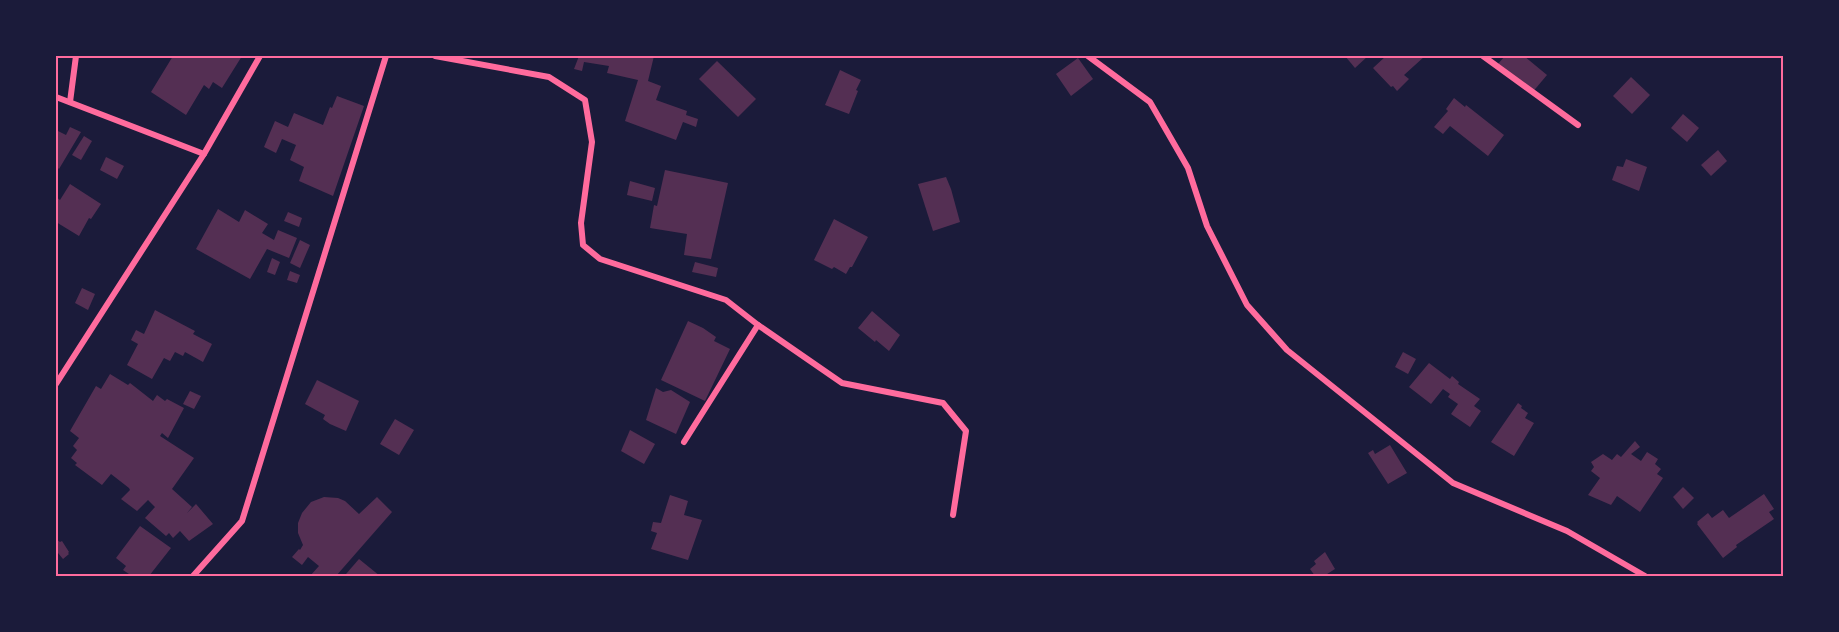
<svg xmlns="http://www.w3.org/2000/svg" width="1839" height="632" font-family="'Golos Text',sans-serif">
	<style>
		.building { fill: #542f53 }
		.lines { fill: none; stroke-linecap: round; stroke-linejoin: round }
		.minor { stroke: #ff6b9d; stroke-width: 6 }
		.neatline { fill: none; stroke: #ff6b9d; stroke-width: 2 }
	</style>
	<rect width="100%" height="100%" fill="#1b1b3a"/>
	<g class="building">
		<polygon points="173,56 242,56 222,88 213,82 209,89 204,85 186,115 151,92"/>
		<polygon points="579,56 654,56 648,81 661,86 656,100 687,111 686,115 698,119 696,127 683,122 676,140 625,121 638,80 607,73 609,66 584,62 582,71 574,69"/>
		<polygon points="1345,56 1368,56 1355,68"/>
		<polygon points="1386,56 1425,56 1404,75 1409,79 1397,91 1393,86 1391,87 1373,68"/>
		<polygon points="1505,56 1524,56 1547,75 1531,94 1497,65"/>
		<polygon points="1078,58 1093,79 1071,96 1056,74"/>
		<polygon points="717,61 756,99 738,117 699,79"/>
		<polygon points="840,70 861,80 856,90 858,91 849,114 825,105"/>
		<polygon points="1631,77 1650,95 1632,114 1613,96"/>
		<polygon points="337,96 364,106 333,196 299,181 304,167 290,160 296,145 282,139 276,153 264,147 275,121 288,127 294,113 323,125 330,107 332,108"/>
		<polygon points="1454,98 1465,107 1466,105 1504,135 1488,156 1450,126 1443,134 1434,127 1448,111 1446,109"/>
		<polygon points="1683,114 1699,128 1687,142 1671,128"/>
		<polygon points="70,127 81,132 59,169 56,166 56,130 66,135"/>
		<polygon points="84,136 92,141 81,160 72,155"/>
		<polygon points="1718,150 1727,161 1711,176 1701,165"/>
		<polygon points="106,157 124,166 117,179 100,170"/>
		<polygon points="1626,159 1647,167 1639,191 1612,180 1617,166 1623,167"/>
		<polygon points="665,170 728,183 711,259 684,255 687,234 650,228 654,205 657,206"/>
		<polygon points="946,177 951,189 960,222 933,231 918,184"/>
		<polygon points="630,181 655,188 652,201 627,195"/>
		<polygon points="70,184 101,204 91,219 89,218 79,236 56,222 56,197 60,200"/>
		<polygon points="218,209 239,222 245,210 268,224 262,233 274,240 278,230 297,238 289,258 267,249 250,279 196,249"/>
		<polygon points="288,212 302,218 299,227 284,221"/>
		<polygon points="834,219 868,237 852,267 850,267 846,274 834,267 832,269 814,260"/>
		<polygon points="300,240 310,245 300,268 290,263"/>
		<polygon points="272,258 280,262 275,275 267,272"/>
		<polygon points="695,262 718,268 716,277 692,272"/>
		<polygon points="290,271 300,275 297,283 287,280"/>
		<polygon points="82,288 95,294 88,310 75,303"/>
		<polygon points="155,310 195,331 193,334 212,344 203,362 185,352 183,356 175,352 170,361 164,358 152,379 127,365 138,344 131,340 136,330 144,334"/>
		<polygon points="872,311 900,335 889,351 876,340 875,342 858,328"/>
		<polygon points="688,321 703,328 716,337 714,341 730,349 705,401 661,380"/>
		<polygon points="1403,352 1416,359 1408,374 1395,367"/>
		<polygon points="1429,363 1450,379 1452,376 1459,382 1458,384 1480,399 1474,406 1481,411 1470,427 1451,414 1458,404 1448,397 1450,394 1443,389 1431,404 1409,387"/>
		<polygon points="110,374 128,385 130,383 153,401 157,395 165,401 167,399 184,408 168,438 162,433 160,436 194,458 172,489 192,507 187,513 196,504 213,524 189,541 180,531 173,538 169,533 166,536 145,518 155,507 148,500 137,511 121,499 130,490 129,488 111,474 102,485 75,465 77,463 71,458 77,450 73,446 79,438 70,431 96,386 101,389"/>
		<polygon points="317,380 359,401 346,431 330,424 323,419 325,415 305,404"/>
		<polygon points="656,388 663,392 671,390 690,402 676,434 646,420"/>
		<polygon points="190,391 201,396 194,409 183,404"/>
		<polygon points="1518,403 1522,406 1521,408 1528,413 1525,418 1534,423 1514,456 1491,442"/>
		<polygon points="395,419 414,430 399,455 380,444"/>
		<polygon points="630,430 655,444 644,464 621,451"/>
		<polygon points="1635,441 1640,447 1631,454 1641,461 1647,452 1658,459 1655,464 1661,469 1657,474 1663,478 1640,512 1617,496 1611,505 1588,495 1600,478 1591,471 1594,467 1591,462 1603,454 1612,460 1617,454 1621,457"/>
		<polygon points="1390,445 1407,473 1388,484 1368,453 1373,450 1375,454"/>
		<polygon points="1683,487 1694,498 1683,509 1673,497"/>
		<polygon points="1764,494 1774,509 1769,512 1774,519 1736,545 1737,547 1723,558 1697,524 1698,523 1697,522 1708,513 1712,518 1723,510 1729,518"/>
		<polygon points="670,495 688,501 684,515 702,520 688,560 651,549 657,533 651,531 653,522 661,523"/>
		<polygon points="324,497 338,498 345,501 359,514 377,497 392,512 336,576 310,576 319,566 308,557 302,565 292,557 299,549 300,550 303,545 298,533 298,523 302,513 311,502"/>
		<polygon points="140,526 171,548 149,576 132,576 123,570 126,566 116,558"/>
		<polygon points="56,539 60,542 62,541 69,552 68,553 69,554 63,559 58,553 56,554"/>
		<polygon points="1325,552 1335,569 1324,576 1315,576 1310,569 1316,564 1314,561"/>
		<polygon points="359,559 380,576 349,576 346,574"/>
	</g>
	<g class="lines">
		<g class="minor">
			<polyline points="435,56 549,77 585,100 592,142 581,223 583,245 600,259 726,300 758,325 842,383 943,403 966,431 953,515"/>
			<polyline points="1088,56 1150,102 1188,168 1207,226 1247,305 1287,350 1453,483 1567,531 1645,576"/>
			<polyline points="1483,56 1578,125"/>
			<polyline points="56,97 204,154"/>
			<polyline points="70,102 76,56"/>
			<polyline points="56,384 204,154 260,56"/>
			<polyline points="684,442 758,325"/>
			<polyline points="193,576 242,521 386,56"/>
		</g>
	</g>
	<rect width="1839" height="632" fill="none" stroke="#1b1b3a" stroke-width="114"/>
	<rect x="57" y="57" width="1725" height="518" class="neatline"/>
</svg>
